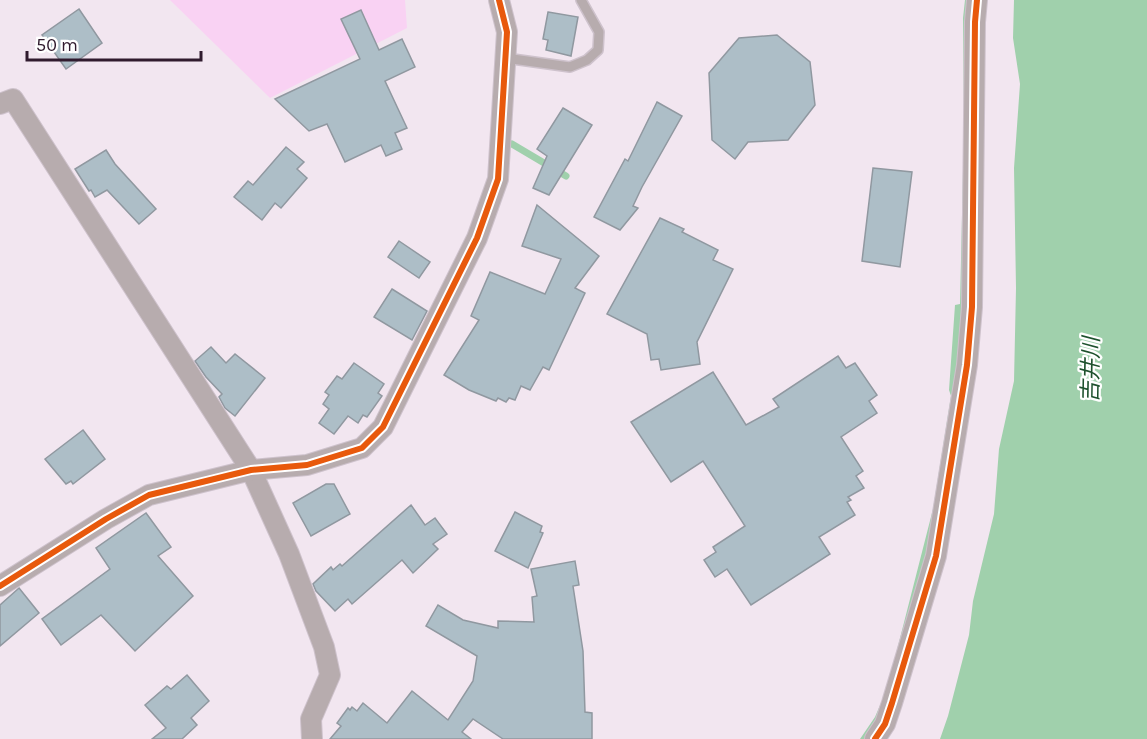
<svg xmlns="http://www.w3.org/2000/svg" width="1147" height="739" font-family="Karla,'Noto Sans JP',sans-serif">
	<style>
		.green { fill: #f9d2f3 }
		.water { fill: #a0d0ac }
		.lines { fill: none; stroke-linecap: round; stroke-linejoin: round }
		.stream { stroke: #a0d0ac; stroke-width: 7 }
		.building { fill: #adbec7; stroke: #9098a0; stroke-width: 1.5 }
		.service-casing { stroke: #cec2cc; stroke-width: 12 }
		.minor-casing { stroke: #cec2cc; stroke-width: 22 }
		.service { stroke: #b7acae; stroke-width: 9 }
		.minor { stroke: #b7acae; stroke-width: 20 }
		.cycleway-casing { stroke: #fff; stroke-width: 10 }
		.cycleway { stroke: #e8590c; stroke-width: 6 }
		.labels { text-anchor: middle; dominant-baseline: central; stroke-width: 4.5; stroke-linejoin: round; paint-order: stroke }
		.water-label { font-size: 22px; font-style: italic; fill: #1d512d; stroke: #fff }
	</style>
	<rect width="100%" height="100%" fill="#f2e6f0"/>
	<polygon class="green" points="170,0 405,0 407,28 270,98"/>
	<g class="water">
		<path d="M965,0H974L971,30C969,147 975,264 962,380C953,463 934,544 912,625C903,658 893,713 871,739H860L875,717L887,689L933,509L951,396L949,390L955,305L960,304L964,126L963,18Z"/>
		<polygon points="1014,0 1147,0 1147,739 940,739 948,716 969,635 973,601 994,514 999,449 1014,381 1016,288 1014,168 1020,84 1013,38"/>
	</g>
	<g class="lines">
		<polyline class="stream" points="512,144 566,176"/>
	</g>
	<g class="building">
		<polygon points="79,9 102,43 66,69 42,35"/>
		<polygon points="361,10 379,50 402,39 415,67 385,81 407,128 395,133 402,149 386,156 381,145 345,162 327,124 309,131 275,99 360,59 341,19"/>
		<polygon points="548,12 578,17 571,56 546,50 548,40 543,39"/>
		<polygon points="777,35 810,62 815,105 788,140 748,142 735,159 712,140 709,73 739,38"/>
		<polygon points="657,102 682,116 642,187 633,206 638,208 620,230 594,217 625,159 628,161"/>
		<polygon points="563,108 592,125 549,195 533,188 547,156 537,149"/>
		<polygon points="286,147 304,162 297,169 307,178 281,208 275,203 262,220 234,197 248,181 253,185"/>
		<polygon points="106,150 115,164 156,209 139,224 107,190 95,197 91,190 89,191 75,169"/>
		<polygon points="873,168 912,172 900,267 862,261"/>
		<polygon points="537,205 599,256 575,288 585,293 549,370 543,367 530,390 521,386 515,400 509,398 506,402 498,398 496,401 469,390 444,375 479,320 471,316 490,272 545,294 561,259 522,246"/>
		<polygon points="660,218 684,229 682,232 718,250 713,260 733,269 697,342 700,364 661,370 659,359 651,360 647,334 607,314"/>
		<polygon points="399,241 430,262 419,278 388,257"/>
		<polygon points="392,289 427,311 412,340 374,317"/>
		<polygon points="211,347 226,363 235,354 265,378 235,416 225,408 219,397 222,394 206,377 195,361"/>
		<polygon points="838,356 846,368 855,363 877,395 869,401 877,413 841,437 863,471 856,476 864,488 848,497 851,500 847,502 855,515 819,537 830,554 751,605 727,569 715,577 704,560 716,552 713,547 745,526 703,461 671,482 631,422 713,372 746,425 779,407 773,399"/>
		<polygon points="354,363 384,384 378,393 382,396 367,417 363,415 358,423 348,416 334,434 319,423 329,409 323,404 329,395 325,392 337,376 342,379"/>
		<polygon points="83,430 105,459 73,484 71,481 66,484 45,459"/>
		<polygon points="326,484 334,484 350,514 311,536 293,503"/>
		<polygon points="411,505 425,525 435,518 447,534 433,544 438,549 413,573 402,560 352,604 348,599 335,611 316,591 313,584 331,567 333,570 340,564 342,566"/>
		<polygon points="515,512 542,526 540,532 543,533 528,568 495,551"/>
		<polygon points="146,513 171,547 158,556 193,596 135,651 101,615 61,645 42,619 110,569 96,548"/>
		<polygon points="575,561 579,585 573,586 583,651 585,712 592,713 592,739 503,739 473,719 462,732 471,739 330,739 341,726 337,723 348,708 350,710 352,707 357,711 363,703 387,723 412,691 448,720 473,681 477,656 426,626 438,605 463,620 498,628 498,621 534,622 532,597 537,596 531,569"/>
		<polygon points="19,588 39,613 0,646 0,605"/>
		<polygon points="187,675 209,701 191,718 197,725 182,739 152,739 166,728 145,705 167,686 171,689"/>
	</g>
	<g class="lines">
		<g class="service-casing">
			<polyline id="service" points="505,58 570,67 587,60 598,50 599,32 581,0"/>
		</g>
		<g class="minor-casing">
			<g id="minor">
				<polyline points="0,104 13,99 251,470 289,554 324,647 330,675 311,719 312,739"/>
				<polyline points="0,586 106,519 149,495 251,470 307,465 362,448 383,427 477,238 498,179 507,32 499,0"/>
				<polyline points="875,739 885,724 892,703 936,556 967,365 972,307 975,22 977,0"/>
			</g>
		</g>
		<use href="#service" class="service"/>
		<use href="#minor" class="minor"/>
		<g class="cycleway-casing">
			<g id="cycleway">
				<polyline points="0,586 106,519 149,495 251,470 307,465 362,448 383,427 477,238 498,179 507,32 499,0"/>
				<polyline points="875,739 885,724 892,703 936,556 967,365 972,307 975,22 977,0"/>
			</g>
		</g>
		<use href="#cycleway" class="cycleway"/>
	</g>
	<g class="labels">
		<g class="water-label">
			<text transform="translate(1091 370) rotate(-89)">吉井川</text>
		</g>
	</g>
	<path d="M27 51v9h174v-9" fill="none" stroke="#301b2e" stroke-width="3"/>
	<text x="36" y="51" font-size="18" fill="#301b2e" stroke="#ffffff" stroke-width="4.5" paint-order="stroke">50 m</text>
</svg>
